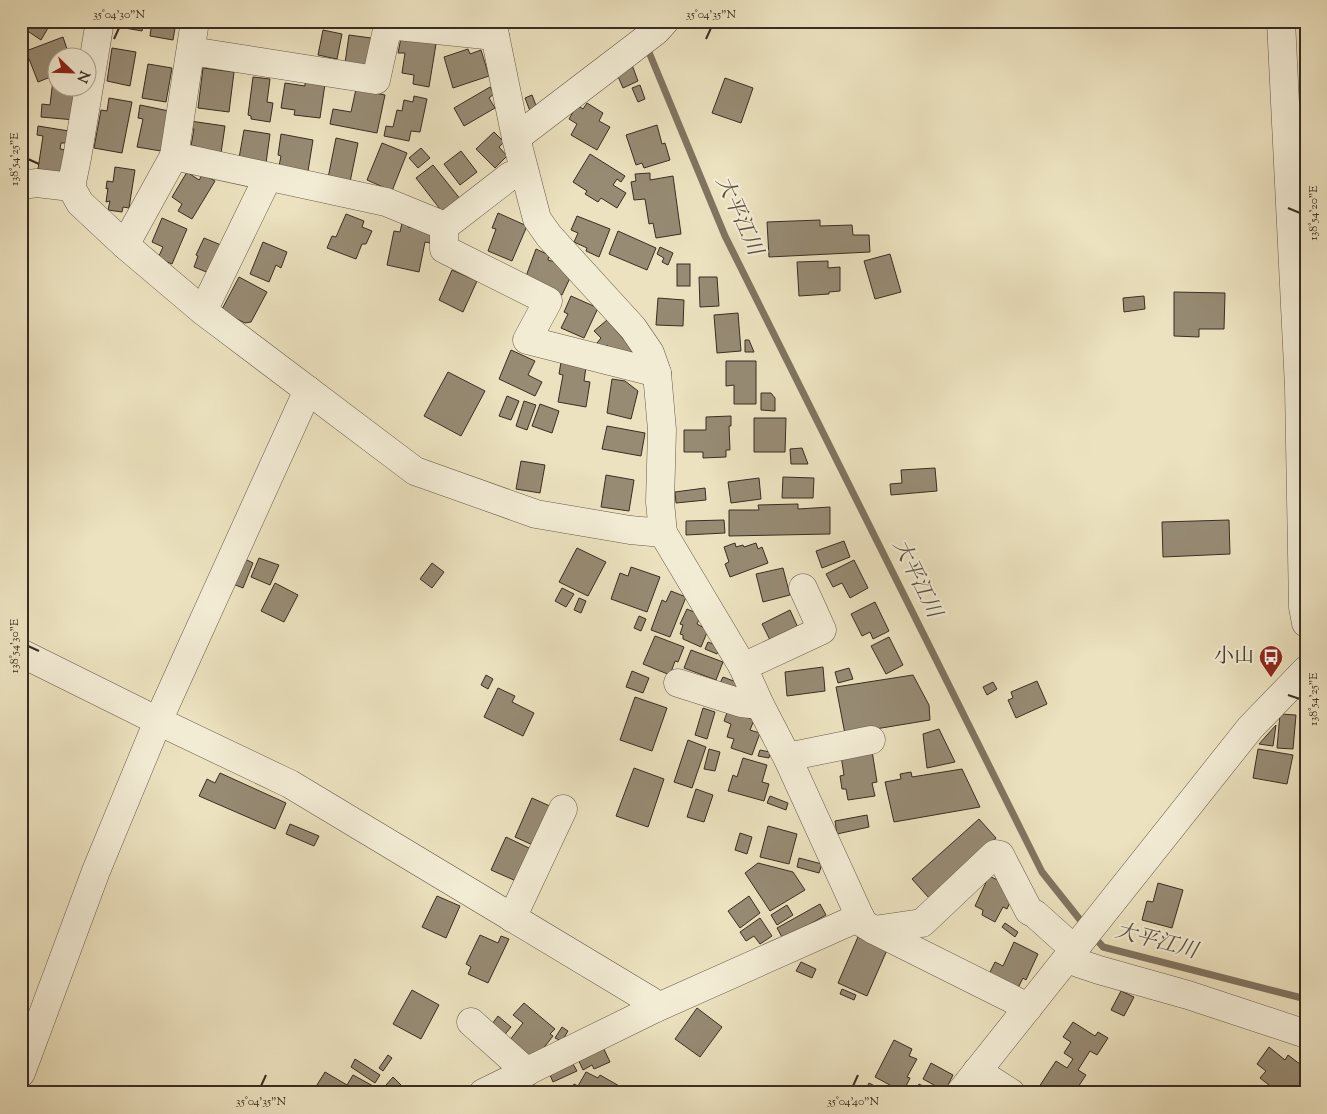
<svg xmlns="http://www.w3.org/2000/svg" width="1327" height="1114" font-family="'Sorts Mill Goudy','Noto Serif JP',serif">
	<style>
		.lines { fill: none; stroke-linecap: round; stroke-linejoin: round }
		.stream { stroke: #807460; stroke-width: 7 }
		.building { fill: #978b74; stroke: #3a2d22 }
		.minor-casing { stroke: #665a49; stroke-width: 29 }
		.minor { stroke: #f3ecd5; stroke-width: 28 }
		.ticks { fill: none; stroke: #3a2d22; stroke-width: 2 }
		.labels { text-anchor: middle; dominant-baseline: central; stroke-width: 4.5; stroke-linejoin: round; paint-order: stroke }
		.poi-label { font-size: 20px; fill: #3a2d22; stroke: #f3ecd5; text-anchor: end }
		.water-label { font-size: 21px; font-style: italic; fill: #5d5141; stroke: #f3ecd5 }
		.neatline { fill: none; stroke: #3a2d22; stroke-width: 2 }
		.ticks-label { font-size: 12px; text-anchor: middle; fill: #3a2d22 }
	</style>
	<rect width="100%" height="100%" fill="#ece2bf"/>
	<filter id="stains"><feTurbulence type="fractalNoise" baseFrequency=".004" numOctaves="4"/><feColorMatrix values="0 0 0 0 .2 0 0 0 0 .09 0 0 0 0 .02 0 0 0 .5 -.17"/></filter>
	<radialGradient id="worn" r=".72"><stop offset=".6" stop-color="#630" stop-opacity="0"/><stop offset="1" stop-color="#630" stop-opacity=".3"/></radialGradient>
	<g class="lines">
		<g class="stream">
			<polyline points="636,21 642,35"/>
			<polyline points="646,45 725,236 1042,872 1085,926"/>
			<polyline points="1092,934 1103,947 1306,999"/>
		</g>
	</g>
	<g class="building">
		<polygon points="21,21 38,21 48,28 41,40 29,32 24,41 21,39"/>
		<polygon points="65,21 64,21 84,21 83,27 64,24"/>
		<polygon points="120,21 144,21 142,31 119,27"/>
		<polygon points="152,21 176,22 173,40 150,36"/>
		<polygon points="323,30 342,34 337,59 318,55"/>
		<polygon points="349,35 371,38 367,66 345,63"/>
		<polygon points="63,37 70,58 58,58 58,74 38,82 26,51"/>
		<polygon points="401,38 436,44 429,87 413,84 414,75 402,73 405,53 398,53"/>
		<polygon points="112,48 136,52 130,86 107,81"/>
		<polygon points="468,49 470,54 481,50 489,76 453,88 444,57"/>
		<polygon points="148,64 172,68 166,102 142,98"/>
		<polygon points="632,65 638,81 623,88 616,72"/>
		<polygon points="203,68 234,72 229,112 198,108"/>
		<polygon points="253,77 270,79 267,102 273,103 270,122 251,119 251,116 248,115"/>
		<polygon points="725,78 753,88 741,123 712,113"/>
		<polygon points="53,80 58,81 58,88 75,88 75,120 41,117 42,104 50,105"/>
		<polygon points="305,81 325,84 320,118 294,115 295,110 281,108 285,83 305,86"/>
		<polygon points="640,85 645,99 638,102 632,88"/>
		<polygon points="490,87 494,94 489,98 495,108 464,126 454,108"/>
		<polygon points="356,89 385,95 377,133 330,124 333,109 351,112"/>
		<polygon points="532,95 537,108 530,111 525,98"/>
		<polygon points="414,96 427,99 420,132 411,131 409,141 384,136 386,126 393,127 397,110 402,111 404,100 413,102"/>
		<polygon points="109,98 132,102 122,153 94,148 101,110 107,111"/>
		<polygon points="587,103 603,113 599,121 610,127 597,150 571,135 577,124 569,119 577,105 583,109"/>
		<polygon points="140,105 169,111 161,151 137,147 143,119 138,118"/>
		<polygon points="190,121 225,126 221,153 196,150 196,146 191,146 194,129 189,129"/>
		<polygon points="657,125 662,144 665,143 670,160 644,168 642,163 636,165 626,135"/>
		<polygon points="38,126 69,131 67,143 61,143 60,149 66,150 63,173 38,169 43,136 37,135"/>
		<polygon points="244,130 270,134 266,163 239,158"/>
		<polygon points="494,132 504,142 499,147 507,156 495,168 476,149"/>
		<polygon points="281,134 313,140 308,171 279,166 281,156 278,155"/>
		<polygon points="336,138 358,143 350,182 328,178"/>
		<polygon points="382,143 407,153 392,191 367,180"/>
		<polygon points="421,148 430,158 418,168 409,158"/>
		<polygon points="461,151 477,172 460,185 444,164"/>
		<polygon points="590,154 625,176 621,182 617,179 613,185 626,193 617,208 601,198 598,202 585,194 587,191 573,182"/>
		<polygon points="433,165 461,200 443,213 416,178"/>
		<polygon points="115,167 135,170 129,208 123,207 122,212 108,210 110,201 106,202 108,188 106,189 107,181 113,182"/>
		<polygon points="187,172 199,180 203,174 215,181 192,219 178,211 182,204 172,197"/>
		<polygon points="650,173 650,180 673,176 681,234 656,238 653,223 649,224 645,199 634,200 631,182 636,181 635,174"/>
		<polygon points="498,213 527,226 512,261 488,251 496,229 492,228"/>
		<polygon points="346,214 364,221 362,227 372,231 366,244 362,244 356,259 327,248 332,236 336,237"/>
		<polygon points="577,216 610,229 599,257 586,251 587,248 574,242 578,233 571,230"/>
		<polygon points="162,218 187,229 172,264 158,258 163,247 152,242"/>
		<polygon points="820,220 820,226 852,225 853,235 869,235 870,252 769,257 767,222"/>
		<polygon points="402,223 408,224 408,227 432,231 430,243 425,242 419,272 387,265 394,231 400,232"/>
		<polygon points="618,231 656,248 647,270 609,254"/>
		<polygon points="204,238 221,245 209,273 194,267 198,256 196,255"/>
		<polygon points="263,242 287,252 281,268 276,265 269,282 250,274"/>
		<polygon points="660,247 673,253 668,265 662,262 664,258 657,254"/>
		<polygon points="536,249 549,255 548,260 558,263 570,278 562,295 525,279"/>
		<polygon points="890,254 901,292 875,299 864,261"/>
		<polygon points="828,261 828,268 840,267 840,291 829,292 829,294 799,296 797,262"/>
		<rect x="677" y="264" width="13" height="22"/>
		<polygon points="452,270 477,281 463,312 439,300"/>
		<polygon points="239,277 267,292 251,322 245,323 221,311"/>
		<polygon points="699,277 717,277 719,306 700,307"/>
		<polygon points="1174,292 1225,293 1224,329 1199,329 1199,337 1174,336"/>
		<polygon points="571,296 598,308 584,338 561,328 568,314 564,312"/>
		<polygon points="1144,296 1145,309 1124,312 1123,298"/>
		<polygon points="658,298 684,300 683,326 656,325"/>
		<polygon points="738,313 741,351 717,353 714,315"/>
		<polygon points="607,320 633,350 625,356 612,352 607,345 602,349 597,343 601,338 594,331"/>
		<polygon points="745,340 749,340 754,352 745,352"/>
		<polygon points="511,350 535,361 528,375 542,382 535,396 499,379"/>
		<polygon points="726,361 756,361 756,404 734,404 734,385 726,386"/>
		<polygon points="561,362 586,367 584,381 590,382 586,407 558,402 563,375 559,374"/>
		<polygon points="448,372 485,391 461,436 424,416"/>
		<polygon points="612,379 625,381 638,391 631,419 607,413"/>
		<polygon points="761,393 771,393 775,398 775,411 761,410"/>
		<polygon points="507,396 519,401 511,420 499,416"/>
		<polygon points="524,401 536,405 527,430 516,426"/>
		<polygon points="540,404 559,411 552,433 532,426"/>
		<polygon points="731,416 731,426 729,426 730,450 726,450 726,457 703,458 703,452 684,452 684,430 706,430 706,417"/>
		<polygon points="754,418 786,418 785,452 754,452"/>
		<polygon points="607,426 645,433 641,456 602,449"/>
		<polygon points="802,448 808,464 791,464 790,449"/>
		<polygon points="521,461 545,465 540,493 516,489"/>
		<polygon points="935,468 937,491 891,495 890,484 902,483 901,470"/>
		<polygon points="606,475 634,480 629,511 601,507"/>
		<polygon points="783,477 814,478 813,498 782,498"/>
		<polygon points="759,478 761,499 731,503 728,482"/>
		<polygon points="705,488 706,500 676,503 675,492"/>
		<polygon points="798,504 798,509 830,507 830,534 729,536 729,510 759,510 758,505"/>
		<polygon points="724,520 725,533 686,535 686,521"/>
		<polygon points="1229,520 1230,554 1163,557 1162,522"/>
		<polygon points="844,541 850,557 822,568 816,551"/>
		<polygon points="735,543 736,547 743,545 744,547 756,543 758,549 762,547 768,563 730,577 725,564 729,562 724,547"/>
		<polygon points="577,548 606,562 588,596 559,582"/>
		<polygon points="243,558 253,563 243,588 233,584"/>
		<polygon points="259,558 279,565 270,585 251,577"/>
		<polygon points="854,560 868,588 850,598 842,583 833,587 826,574"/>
		<polygon points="432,563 444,572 432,588 420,579"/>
		<polygon points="631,567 660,577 647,612 611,599 620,573 628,576"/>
		<polygon points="783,568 790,595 763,602 756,574"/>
		<polygon points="275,583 298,595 284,622 261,611"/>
		<polygon points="562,588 574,594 566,607 555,601"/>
		<polygon points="671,591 686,597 670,637 651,630 662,600 666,602"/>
		<polygon points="579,598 586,601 581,613 574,610"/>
		<polygon points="875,602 889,631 873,639 870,632 862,636 851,614"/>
		<polygon points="687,609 701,615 697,624 708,630 701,647 683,639 683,635 680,634 683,625 680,624"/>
		<polygon points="790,610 799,630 772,644 762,624"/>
		<polygon points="639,616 646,619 641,631 634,628"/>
		<polygon points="655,636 684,647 678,662 675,661 670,675 643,664"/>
		<polygon points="889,637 903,665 886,674 871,646"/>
		<polygon points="708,642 720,647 717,654 705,649"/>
		<polygon points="691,650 723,662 716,680 684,668"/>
		<polygon points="823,667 825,691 787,696 785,672"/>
		<polygon points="849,668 853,679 838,683 835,672"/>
		<polygon points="632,671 649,678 643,693 626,687"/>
		<polygon points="486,675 493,679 488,689 481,685"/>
		<polygon points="913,675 929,705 930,720 845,734 836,687"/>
		<polygon points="723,677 739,683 736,689 720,683"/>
		<polygon points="1037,681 1047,704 1016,718 1008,700 1013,698 1011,692"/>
		<polygon points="993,682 997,689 987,695 983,687"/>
		<polygon points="498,688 515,696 512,702 534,713 523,736 484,717"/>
		<polygon points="635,697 667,708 652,751 620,740"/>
		<polygon points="703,708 715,712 707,739 695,735"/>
		<polygon points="728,710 754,720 750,730 760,733 752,755 731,748 734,739 727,737 731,724 724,721"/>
		<polygon points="1280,714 1296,715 1293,749 1277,748"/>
		<polygon points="1276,725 1273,746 1259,744"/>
		<polygon points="939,729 955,762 927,768 923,734"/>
		<polygon points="688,740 706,747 692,788 674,782"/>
		<polygon points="709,749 720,752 715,771 704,769"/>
		<polygon points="1258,749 1293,755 1287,784 1253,778"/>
		<polygon points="760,750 770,752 769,758 758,756"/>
		<polygon points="872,751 877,782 872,783 875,796 848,800 846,789 842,789 840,776 844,775 841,756"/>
		<polygon points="743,758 767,765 762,782 769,784 764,801 728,791 733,775 737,777"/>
		<polygon points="634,768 664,779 648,827 616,816"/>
		<polygon points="962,769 980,807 894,822 885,782 901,779 900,774 911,772 912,777"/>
		<polygon points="220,773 286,803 275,829 199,796 207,779 215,783"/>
		<polygon points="696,789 713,795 704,822 687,817"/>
		<polygon points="770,796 788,803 786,810 767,803"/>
		<polygon points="532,798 552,807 535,846 515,837"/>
		<polygon points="867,815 869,827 837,834 835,821"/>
		<polygon points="979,819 996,838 929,898 912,879"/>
		<polygon points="290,824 319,836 314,846 286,834"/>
		<polygon points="768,826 797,834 789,864 760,857"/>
		<polygon points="740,833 752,837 747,854 735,850"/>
		<polygon points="506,837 531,849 516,881 491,870"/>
		<polygon points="799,858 822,864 819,873 797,867"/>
		<polygon points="758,863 793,872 805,890 770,911 745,873"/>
		<polygon points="989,876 1006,884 1012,898 1007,909 1003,907 995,922 982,915 983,910 975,906"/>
		<polygon points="1158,883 1183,890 1172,928 1142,920 1147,901 1153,902"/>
		<polygon points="437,896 460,906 446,938 422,927"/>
		<polygon points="749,896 760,913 740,928 728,911"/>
		<polygon points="820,904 826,915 783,939 777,928"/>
		<polygon points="787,905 793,915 777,925 771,915"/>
		<polygon points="760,918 772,936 760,944 754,936 746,941 740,932"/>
		<polygon points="1005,923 1018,932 1015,937 1002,927"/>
		<polygon points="480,935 498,943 501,936 509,939 488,983 468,974 471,967 466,964"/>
		<polygon points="858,937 887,950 867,996 838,983"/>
		<polygon points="1014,942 1038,954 1026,980 1023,978 1017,990 988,976 995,962 1003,966"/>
		<polygon points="801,962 816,969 812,978 796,971"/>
		<polygon points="842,989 856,995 854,1000 840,994"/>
		<polygon points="412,990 439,1005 421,1039 393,1024"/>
		<polygon points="1121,991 1134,997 1124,1016 1111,1010"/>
		<polygon points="524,1003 555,1029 550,1034 553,1036 530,1065 506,1045 523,1023 513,1015"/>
		<polygon points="697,1008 722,1027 700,1057 675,1039"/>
		<polygon points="498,1016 511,1027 502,1038 489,1028"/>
		<polygon points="1073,1022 1095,1036 1098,1032 1108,1038 1097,1055 1090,1051 1078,1070 1086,1075 1076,1090 1080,1092 1035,1093 1056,1061 1067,1068 1073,1059 1064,1053 1071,1042 1063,1037"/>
		<polygon points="562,1027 568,1031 562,1041 555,1038"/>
		<polygon points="894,1040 912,1049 909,1056 917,1059 907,1077 910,1078 903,1092 875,1077"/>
		<polygon points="602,1045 610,1062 594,1069 592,1065 583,1070 577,1057"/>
		<polygon points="1269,1047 1285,1060 1288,1055 1305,1068 1302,1072 1306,1075 1306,1093 1279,1093 1260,1078 1266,1071 1257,1064"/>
		<polygon points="388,1055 392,1058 383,1071 379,1068"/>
		<polygon points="355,1059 380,1075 375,1083 351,1067"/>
		<polygon points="931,1063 953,1075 945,1091 923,1079"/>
		<polygon points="573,1064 577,1071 553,1082 550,1075"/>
		<polygon points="325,1072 347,1085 353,1075 373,1086 369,1093 312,1093"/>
		<polygon points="586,1072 598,1078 600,1075 621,1087 618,1093 569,1093 574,1084 578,1086"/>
		<polygon points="393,1077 409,1093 379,1093"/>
		<polygon points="869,1083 888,1093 864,1092"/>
		<polygon points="919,1084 936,1093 914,1093"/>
	</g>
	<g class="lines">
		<g class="minor-casing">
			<g id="minor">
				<polyline points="195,21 174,156 386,202 435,222 444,227 444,249 548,301 527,340 657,373"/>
				<polyline points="492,21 516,138 537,219 549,236 633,328 650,353 657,373 662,430 660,502 663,533 743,667 760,705 787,757 860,917 864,924 874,930 1012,999 1028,1008"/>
				<polyline points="1281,21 1299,387 1303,607 1306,623"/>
				<polyline points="191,51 376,80 388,25 495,36"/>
				<polyline points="516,138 656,31 665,21"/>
				<polyline points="21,185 37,183 71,187 80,203 125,245 203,311 415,471 536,514 630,530 663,533"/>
				<polyline points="71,187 77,158 100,21"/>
				<polyline points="444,227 510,176 524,171"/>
				<polyline points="125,245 174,156"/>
				<polyline points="203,311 268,177"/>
				<polyline points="21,653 158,721 290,784 651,1001 656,1008"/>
				<polyline points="743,667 822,630 803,588"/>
				<polyline points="678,683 741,703 760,705"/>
				<polyline points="787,757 871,740"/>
				<polyline points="512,918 563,809"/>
				<polyline points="874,930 922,923 995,854 1000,855 1029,911 1035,914 1074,949"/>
				<polyline points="1069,956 1078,963 1099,970 1188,995 1306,1034"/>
				<polyline points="471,1022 527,1072"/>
				<polyline points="977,1071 1011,1093"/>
				<polyline points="21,1073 96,871 158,721 308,390"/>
				<polyline points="483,1093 656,1008 860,917"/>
				<polyline points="960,1093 1250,728 1306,670"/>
			</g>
		</g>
		<use href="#minor" class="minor"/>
	</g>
	<path class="ticks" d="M114,39L119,28M706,39L711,28M28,159L39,164M1288,208L1300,213M28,646L39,651M1288,695L1300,699M261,1086L266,1075M853,1086L858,1075"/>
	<defs>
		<g id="bus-pin" transform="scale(1.25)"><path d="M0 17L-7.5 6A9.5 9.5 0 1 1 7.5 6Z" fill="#8f2418" stroke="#f3ecd5"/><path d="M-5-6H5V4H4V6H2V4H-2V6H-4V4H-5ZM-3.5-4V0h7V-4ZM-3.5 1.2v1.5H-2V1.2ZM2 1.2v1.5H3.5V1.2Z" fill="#fff"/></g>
	</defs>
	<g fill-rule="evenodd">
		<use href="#bus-pin" x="1271" y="657"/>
	</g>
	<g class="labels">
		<g class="poi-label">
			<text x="1254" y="657">小山</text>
		</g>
		<g class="water-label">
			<text transform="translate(738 216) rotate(66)">大平江川</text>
			<text transform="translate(916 579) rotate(64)">大平江川</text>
			<text transform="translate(1156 942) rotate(15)">大平江川</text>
		</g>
	</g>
	<rect width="1327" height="1114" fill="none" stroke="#ece2bf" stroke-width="55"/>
	<g transform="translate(72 72) rotate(113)"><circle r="24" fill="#f3ecd5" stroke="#a9a08d"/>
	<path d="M0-4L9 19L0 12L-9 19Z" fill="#8f2418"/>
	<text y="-8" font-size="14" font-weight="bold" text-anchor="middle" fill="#3a2d22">N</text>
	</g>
	<rect x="28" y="28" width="1272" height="1058" class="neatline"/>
	<g class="ticks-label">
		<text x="119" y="18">35°04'30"N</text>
		<text x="711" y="18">35°04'35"N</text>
		<text transform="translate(14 159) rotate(-90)" y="4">138°54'25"E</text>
		<text transform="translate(1313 213) rotate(-90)" y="4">138°54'20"E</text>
		<text transform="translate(14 646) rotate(-90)" y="4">138°54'30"E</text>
		<text transform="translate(1313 699) rotate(-90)" y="4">138°54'25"E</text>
		<text x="261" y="1105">35°04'35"N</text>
		<text x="853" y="1105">35°04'40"N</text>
	</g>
	<rect width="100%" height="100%" filter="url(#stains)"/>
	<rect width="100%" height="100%" fill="url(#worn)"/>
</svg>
